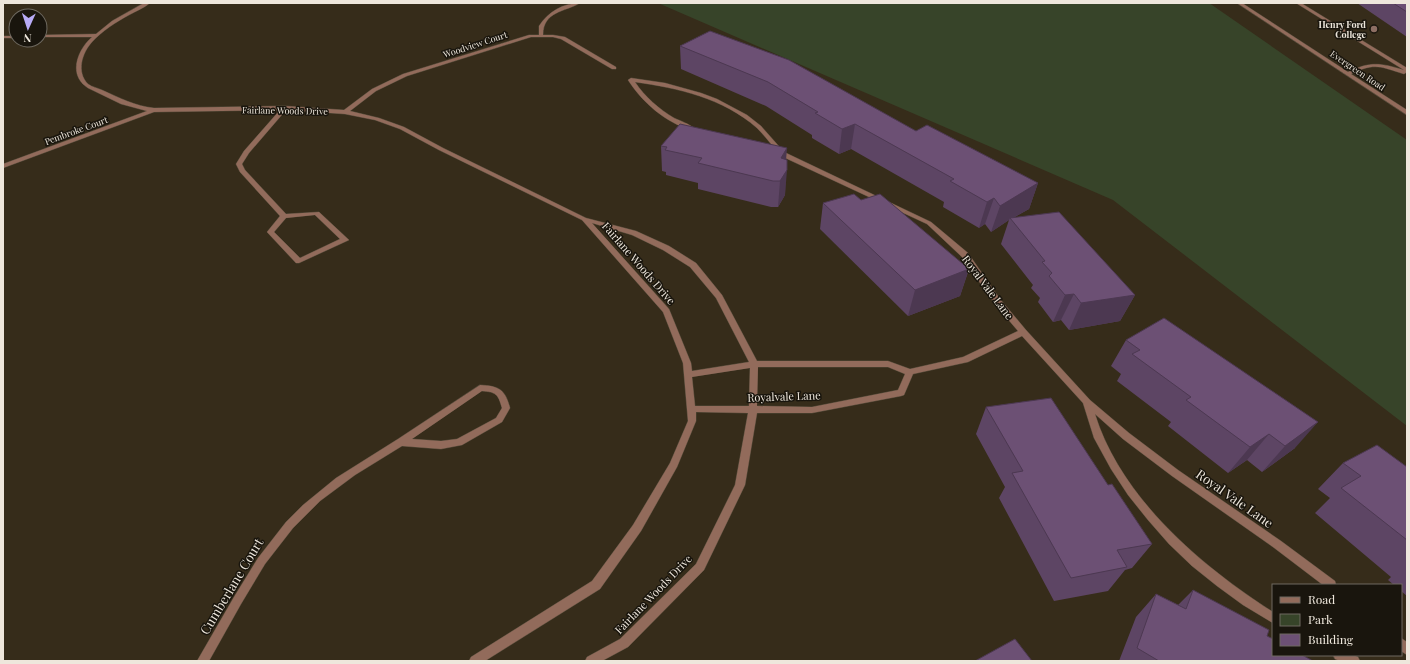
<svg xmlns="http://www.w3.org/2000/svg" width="1410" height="664" font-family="'Playfair Display',serif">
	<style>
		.green { fill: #374429 }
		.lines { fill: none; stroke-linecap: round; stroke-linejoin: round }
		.minor-casing { stroke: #534a39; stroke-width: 1 }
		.tertiary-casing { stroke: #534a39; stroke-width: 1 }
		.minor { fill: #926b5b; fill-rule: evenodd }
		.tertiary { fill: #926b5b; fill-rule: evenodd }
		.wall { fill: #5d4564 }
		.shaded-wall { fill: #4c3851 }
		.building { fill: #6c5074; stroke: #4c3851 }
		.education-dot { fill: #8d6e63; stroke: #19150d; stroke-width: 1.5 }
		.labels { text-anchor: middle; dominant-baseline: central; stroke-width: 3; stroke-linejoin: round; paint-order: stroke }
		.far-poi-label { font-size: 9px; font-weight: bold; fill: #eee7dc; stroke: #19150d; text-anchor: end }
		.far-street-label { font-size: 9px; fill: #eee7dc; stroke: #19150d }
		.street-label { font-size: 11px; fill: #eee7dc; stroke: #19150d }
		.near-street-label { font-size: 13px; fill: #eee7dc; stroke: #19150d }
	</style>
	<rect width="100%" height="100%" fill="#362c1a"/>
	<polygon class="green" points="658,3 1209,3 1212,5 1407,140 1407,426 1113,200"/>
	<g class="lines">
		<g class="minor-casing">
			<g id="minor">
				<path d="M144,3H150C144,8 136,11 129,15C116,22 102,31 92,42C82,53 76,72 88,84C92,87 98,88 102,90C120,98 135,106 154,108L285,106L344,110L372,89L403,74L529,35H539V26C548,12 563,3 580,3C565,12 543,11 543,35H553L565,37L616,67V69H612L561,39L553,37H531L407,76L376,91L350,111L379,118L404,127L443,148L586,218L636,231L669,246L696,263L722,295L757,361H888L910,369L963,357L1018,331L994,303L962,257L927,224L781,156L775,154V152L777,151C770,143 764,135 757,128C723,98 678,88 635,82C645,97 659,109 674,118C681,121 689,124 694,128L691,130C665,122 643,103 628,80L631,78L665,83L701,93L717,99L747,115L761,126L784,152L931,222L968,253L1000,299L1026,330L1090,400L1129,433L1178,470L1281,541L1335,581L1336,585H1323L1273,547L1172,476L1123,439L1095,414C1121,498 1201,566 1273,612V623L1243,605L1217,586L1192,566L1169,544L1148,520L1128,495L1111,469L1094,438L1083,403L1022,336L968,362L913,374L904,395L901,396L812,413H757L745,485L704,570L628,647L602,661H585L587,657L620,639L696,564L735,485L748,413L696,412V421L677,467L641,531L600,589L485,661H469L471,657L592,581L633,525L670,463L688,421L683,363L663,312L582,220L439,150L400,129L375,120L345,114L286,110L249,153L242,164L245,170L286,214L319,212L349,240L299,263H296L267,232L280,216L240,172L236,164L244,151L280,110L154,112L3,168V164L147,111L121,104L88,88C67,75 78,49 92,37H40V35L96,34L112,21ZM315,215L340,239L300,258L274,232L286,218ZM592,223L632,235L663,250L690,267L716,298L749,362L692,371L691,363L669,309ZM758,367H888L905,374L898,390L812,407L757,406ZM750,368L749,406H695L692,377Z"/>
				<rect x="3" y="36" width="13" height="2"/>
				<path d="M480,385C499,386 505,389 510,408L502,422L462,445L441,449L402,446L355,475L320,501L293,528L265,564L241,604L209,661H197L234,597L258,558L286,522L303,505L336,478L398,439ZM482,391C496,392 498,394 502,408L496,418L457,439L441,441L412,439Z"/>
				<polygon points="1401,638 1407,642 1407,655 1401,651"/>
				<polygon points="1333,655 1353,655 1358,657 1360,661 1340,661 1335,659"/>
			</g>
		</g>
		<g class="tertiary-casing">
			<path id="tertiary" d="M1237,3H1242L1348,72C1370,61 1381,63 1404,70L1296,3H1301L1407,68V72L1404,74C1381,67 1375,62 1351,74L1407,110V115Z"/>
		</g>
		<use href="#minor" class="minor"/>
		<use href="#tertiary" class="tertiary"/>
	</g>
	<g class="wall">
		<polygon points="1357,3 1407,3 1407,37"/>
		<polygon points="680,46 916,131 1038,183 1029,209 1013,218 1135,295 1120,321 1069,330 1061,320 1053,322 1038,302 1040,298 1031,288 1033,285 1001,244 1009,220 991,232 985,224 979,228 943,207 944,202 851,149 839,154 812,138 812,135 766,106 681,69"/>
		<polygon points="661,146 786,160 785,195 778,207 771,207 698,189 698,183 666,175 666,172 662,171"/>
		<polygon points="861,200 969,269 960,296 908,316 820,229 823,203"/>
		<polygon points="1126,340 1295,448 1262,472 1247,460 1228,473 1168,426 1171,422 1117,381 1121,374 1111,366"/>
		<polygon points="986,407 1108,485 1152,544 1132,568 1125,570 1108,591 1054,601 999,498 1005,487 976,434"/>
		<polygon points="1343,463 1407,467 1407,596 1401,591 1401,585 1394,585 1388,580 1391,577 1315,513 1330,498 1318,489"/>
		<polygon points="1193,590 1267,636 1313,661 1119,661 1136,617 1156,594 1178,605"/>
	</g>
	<g class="shaded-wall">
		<polygon points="855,124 851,149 839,154 842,129"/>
		<polygon points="787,148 785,173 787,170 785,195 778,207 780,181 781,158"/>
		<polygon points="1038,183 1029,209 1011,219 1010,218 1009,220 991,232 1000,206"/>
		<polygon points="994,198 985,224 979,228 987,202"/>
		<polygon points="969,269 960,296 908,316 915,290"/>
		<polygon points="1074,294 1061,320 1053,322 1065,295"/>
		<polygon points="1135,295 1120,321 1069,330 1081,303"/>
		<polygon points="1318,422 1295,448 1262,472 1285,446"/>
		<polygon points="1269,434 1247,460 1228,473 1250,447"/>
	</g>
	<g class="building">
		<polygon points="1393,3 1407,3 1407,12"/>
		<polygon points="710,31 789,60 916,131 927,125 1038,183 1000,206 994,198 987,202 950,181 954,179 855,124 842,129 815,113 818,112 768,82 680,46"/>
		<polygon points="680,124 787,148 781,158 787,160 787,170 780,181 773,181 698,163 702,158 665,150 667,147 661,146"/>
		<polygon points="854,194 861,200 880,194 969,269 915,290 823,203"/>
		<polygon points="1059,212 1135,295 1081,303 1074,294 1065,295 1049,276 1052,273 1042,262 1045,261 1010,218"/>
		<polygon points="1164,318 1318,422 1285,446 1269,434 1250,447 1186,400 1191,397 1132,354 1140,350 1126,340"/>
		<polygon points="1051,398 1108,485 1112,484 1152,544 1117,550 1127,567 1071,578 1012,473 1023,471 986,407"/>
		<polygon points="1377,445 1407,467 1407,540 1341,488 1361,476 1343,463"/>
		<polygon points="1193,590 1269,630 1267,636 1273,639 1273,655 1302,655 1313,661 1159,661 1137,648 1156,594 1186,609"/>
		<polygon points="1015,639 1032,661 975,661"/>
	</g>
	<circle class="education-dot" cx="1374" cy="29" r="4"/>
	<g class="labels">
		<g class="far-poi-label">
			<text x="1366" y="24">Henry Ford<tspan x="1366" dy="10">College</tspan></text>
		</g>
		<g class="far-street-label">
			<text transform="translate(475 44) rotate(-18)">Woodview Court</text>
			<text transform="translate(1358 70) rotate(34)">Evergreen Road</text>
			<text transform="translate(285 110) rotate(1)">Fairlane Woods Drive</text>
			<text transform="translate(76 130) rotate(-20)">Pembroke Court</text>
		</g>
		<g class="street-label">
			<text transform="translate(639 263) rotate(49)">Fairlane Woods Drive</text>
			<text transform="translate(988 287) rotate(53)">Royal Vale Lane</text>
			<text transform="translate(784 396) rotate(-2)">Royalvale Lane</text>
			<text transform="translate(653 594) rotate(-46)">Fairlane Woods Drive</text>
		</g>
		<g class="near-street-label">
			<text transform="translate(1235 498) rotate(35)">Royal Vale Lane</text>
			<text transform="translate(231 586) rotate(-59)">Cumberlane Court</text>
		</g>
	</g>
	<rect width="1410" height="664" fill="none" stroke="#eee7dc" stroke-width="8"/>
	<rect x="1272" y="584" width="130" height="72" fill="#19150d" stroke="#6e6960"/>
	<rect x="1280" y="597" width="20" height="6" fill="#926b5b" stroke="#6e6960"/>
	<text x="1308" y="604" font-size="12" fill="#eee7dc">Road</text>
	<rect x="1280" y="614" width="20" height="12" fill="#374429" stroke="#6e6960"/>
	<text x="1308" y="624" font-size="12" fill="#eee7dc">Park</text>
	<rect x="1280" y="634" width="20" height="12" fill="#6c5074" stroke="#6e6960"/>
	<text x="1308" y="644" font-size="12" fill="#eee7dc">Building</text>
	<g transform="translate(28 28) rotate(183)"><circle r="19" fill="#19150d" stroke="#6e6960"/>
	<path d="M0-3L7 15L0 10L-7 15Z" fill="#b8abf7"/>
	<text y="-6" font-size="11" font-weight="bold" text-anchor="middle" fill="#eee7dc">N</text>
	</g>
</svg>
